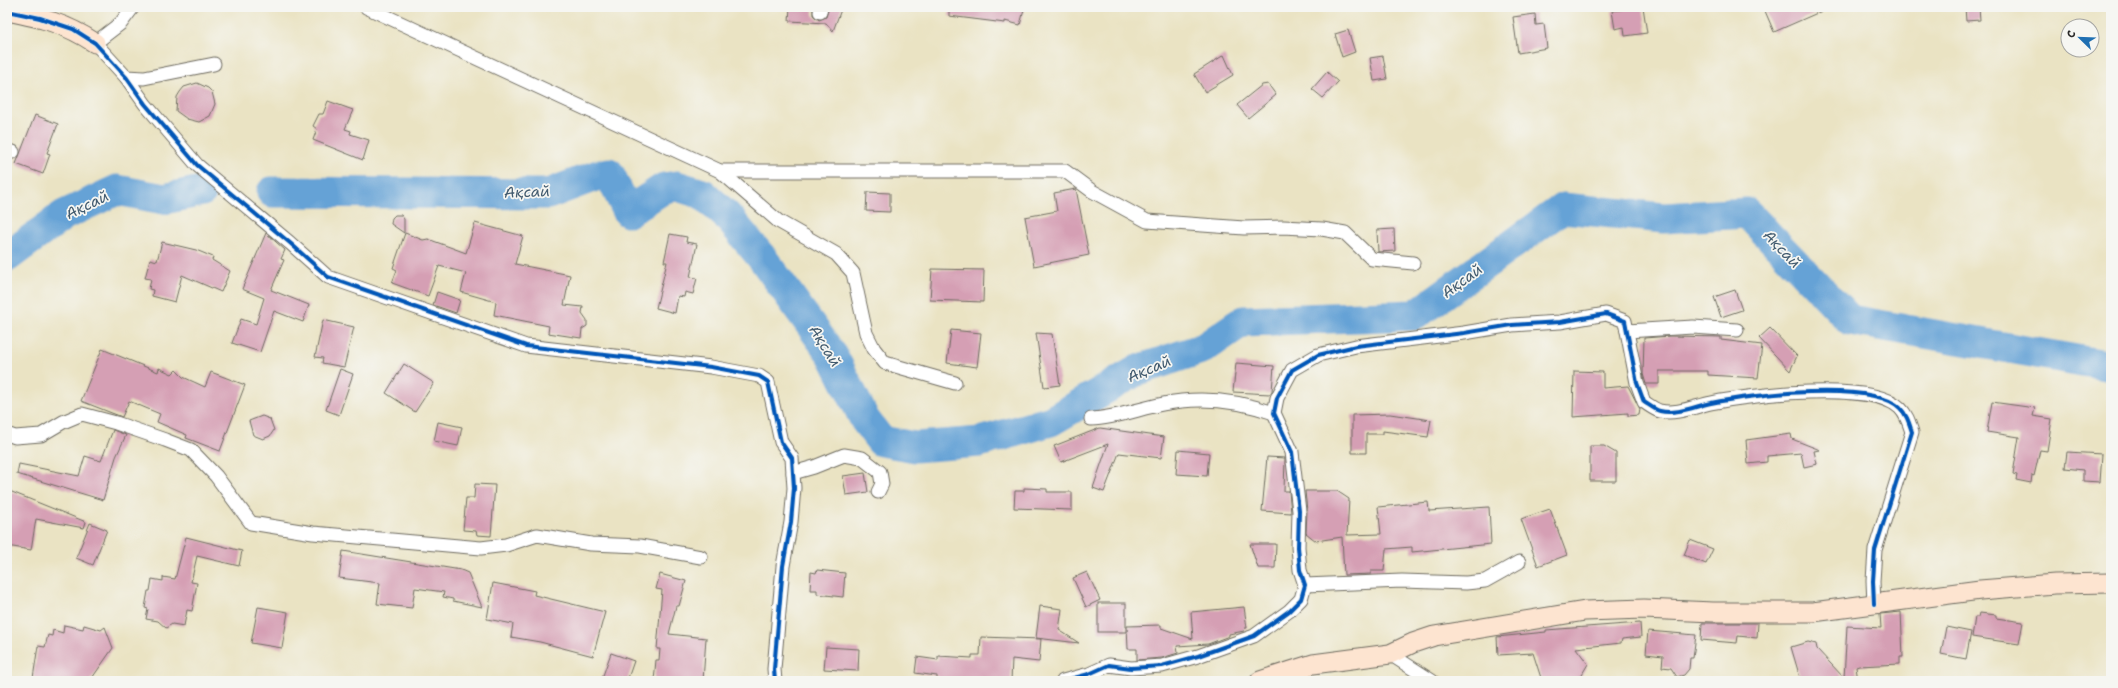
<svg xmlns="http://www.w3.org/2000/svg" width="2118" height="688" font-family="'Shantell Sans',sans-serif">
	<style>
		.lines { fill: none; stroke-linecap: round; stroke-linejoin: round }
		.river { stroke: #65a2d6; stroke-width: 31 }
		.building { fill: #d59fb4 }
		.street-casing { stroke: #6e6b60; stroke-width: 15 }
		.secondary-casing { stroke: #6e6b60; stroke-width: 21 }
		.street { stroke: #fff; stroke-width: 13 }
		.secondary { stroke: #fde4d0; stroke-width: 19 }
		.cycleway-casing { stroke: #f6f6f2; stroke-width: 6 }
		.cycleway { stroke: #0057b8; stroke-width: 4 }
		.labels { text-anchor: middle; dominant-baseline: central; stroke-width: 3.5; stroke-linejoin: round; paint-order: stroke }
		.water-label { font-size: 15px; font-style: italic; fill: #425b6f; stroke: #f6f6f2 }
	</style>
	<rect width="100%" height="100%" fill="#f6f6f2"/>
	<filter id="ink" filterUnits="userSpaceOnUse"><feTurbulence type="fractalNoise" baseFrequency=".025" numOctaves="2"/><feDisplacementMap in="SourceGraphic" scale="8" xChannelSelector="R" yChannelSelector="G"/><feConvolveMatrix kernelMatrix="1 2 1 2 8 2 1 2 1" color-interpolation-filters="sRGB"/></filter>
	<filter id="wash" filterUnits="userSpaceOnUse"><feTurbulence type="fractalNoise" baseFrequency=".012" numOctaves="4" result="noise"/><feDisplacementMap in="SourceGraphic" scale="16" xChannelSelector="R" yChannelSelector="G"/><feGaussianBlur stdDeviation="0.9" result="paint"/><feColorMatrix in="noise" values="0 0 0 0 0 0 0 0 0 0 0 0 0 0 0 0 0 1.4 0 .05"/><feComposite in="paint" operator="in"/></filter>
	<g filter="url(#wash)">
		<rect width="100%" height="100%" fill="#eae3c3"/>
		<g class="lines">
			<g class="river">
				<polyline points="272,192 548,194 598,175 609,173 628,212 664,188 677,186 703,194 727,216 763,259 833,356 865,420 881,441 915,447 980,442 1051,421 1138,370 1204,348 1243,321 1415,315 1563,208 1664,218 1747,213 1850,320 2111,366"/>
				<polyline points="7,257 64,215 117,190 164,199 202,191"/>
			</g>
		</g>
		<g id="blocks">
			<g class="building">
				<polygon points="790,7 813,7 813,15 819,20 826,17 829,7 842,7 833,31 826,23 789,21"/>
				<polygon points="949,7 1013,7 1024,10 1020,25 1005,21 1005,23 949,16"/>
				<polygon points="1643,7 1647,33 1625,36 1624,27 1615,29 1612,11"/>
				<polygon points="1775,7 1831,7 1774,32 1765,11"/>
				<polygon points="1965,7 1979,7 1980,20 1966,21"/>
				<polygon points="1535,14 1536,25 1544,24 1547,48 1518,53 1513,17"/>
				<polygon points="1348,30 1355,52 1342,57 1335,34"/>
				<polygon points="1224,55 1233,75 1205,92 1194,74"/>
				<polygon points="1383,56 1387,79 1374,81 1370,58"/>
				<polygon points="1327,72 1338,82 1323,98 1312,89"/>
				<polygon points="197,83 208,88 212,92 215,104 210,116 199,122 187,119 176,111 177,97 180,92 184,87"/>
				<polygon points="1268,84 1276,95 1248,118 1237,105 1262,85"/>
				<polygon points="328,101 353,110 345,129 351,131 350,134 369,140 363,160 313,140 317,129 313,126 319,114 323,114"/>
				<polygon points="35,115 58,124 47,153 50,154 43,174 16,164"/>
				<polygon points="1076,189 1089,255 1034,266 1025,217 1057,211 1054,193"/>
				<polygon points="867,192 890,193 890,212 866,211"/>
				<polygon points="395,215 401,215 404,219 404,233 391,224 392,218"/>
				<polygon points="475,223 523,236 515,264 570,275 564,305 583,307 582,313 587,320 587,326 582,329 581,338 548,333 549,326 494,315 496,302 461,292 466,273 439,266 428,296 392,283 397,270 393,268 405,233 423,240 428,239 466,253"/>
				<polygon points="1394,229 1395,251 1378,252 1377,230"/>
				<polygon points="266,233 285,250 281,259 284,260 271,290 309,305 303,322 274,311 260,352 232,343 241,319 256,324 264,298 242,289"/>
				<polygon points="670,234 687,237 686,242 697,244 690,277 697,278 693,294 685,292 684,297 678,296 675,313 656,308 667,262 664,262"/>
				<polygon points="162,242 196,250 213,257 212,260 230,271 221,292 182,275 175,302 152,296 153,290 149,289 151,279 145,278 150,259 157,261"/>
				<polygon points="932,269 984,270 983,302 930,300"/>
				<polygon points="1735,290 1742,310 1721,317 1714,297"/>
				<polygon points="437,292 460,300 456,313 433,305"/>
				<polygon points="323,320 354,327 344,367 322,363 323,358 315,357"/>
				<polygon points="1770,328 1797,356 1790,371 1759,338"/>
				<polygon points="951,330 981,333 977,367 947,363"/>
				<polygon points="1036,333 1052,334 1060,385 1044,387"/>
				<polygon points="1670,336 1721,337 1721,340 1762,345 1758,378 1708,375 1708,371 1659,371 1659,384 1646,384 1643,374 1644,338"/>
				<polygon points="102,349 158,372 159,368 172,374 176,370 183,377 205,387 211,372 245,385 220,451 186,438 187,435 157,422 160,414 129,401 122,417 81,401"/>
				<polygon points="1236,363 1274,366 1272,391 1270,394 1233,392"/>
				<polygon points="404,364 434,383 415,412 386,393"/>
				<polygon points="340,369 353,374 339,415 326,410"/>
				<polygon points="1574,371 1603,372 1603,388 1628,386 1640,409 1639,415 1628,416 1628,413 1573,417"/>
				<polygon points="1992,402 2035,408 2033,416 2052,419 2047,451 2040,450 2034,476 2032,475 2031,483 2016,480 2017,475 2013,474 2019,437 1987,432"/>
				<polygon points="1390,414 1431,420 1428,437 1383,431 1383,434 1366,434 1366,453 1352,453 1352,415"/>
				<polygon points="262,416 270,419 274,430 270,436 263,439 253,435 249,421"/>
				<polygon points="438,422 462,427 458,446 434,441"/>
				<polygon points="1100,428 1164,437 1161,458 1119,453 1104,492 1093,488 1108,444 1061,462 1054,446"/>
				<polygon points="113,430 126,435 116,457 103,500 17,474 19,464 79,476 85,456 101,461"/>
				<polygon points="1791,434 1792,439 1820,450 1814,451 1817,464 1804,467 1801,453 1767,456 1767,462 1748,464 1746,440"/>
				<polygon points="1590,446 1604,446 1616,453 1616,481 1590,481"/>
				<polygon points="1178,450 1209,453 1207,476 1176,474"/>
				<polygon points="2067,452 2102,454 2100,482 2083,481 2083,470 2065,468"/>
				<polygon points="1267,457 1285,458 1284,491 1289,491 1291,513 1262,511"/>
				<polygon points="865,473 868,492 846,495 843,476"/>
				<polygon points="475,484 495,485 491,536 477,535 476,531 463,530 466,498 474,498"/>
				<polygon points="1024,488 1047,489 1047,492 1072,492 1072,510 1014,508 1015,491 1024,491"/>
				<polygon points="7,490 86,522 84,528 36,519 31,550 7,546"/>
				<polygon points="1305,491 1337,491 1349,499 1347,535 1381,534 1378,507 1428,502 1429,511 1489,507 1491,544 1412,552 1412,547 1386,549 1384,571 1371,571 1371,574 1344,575 1342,537 1316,541 1306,533 1307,511"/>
				<polygon points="1550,509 1567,555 1538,566 1521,519"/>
				<polygon points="90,523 107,530 93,565 76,558"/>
				<polygon points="186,537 242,551 239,566 197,556 191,582 197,583 192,611 187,610 184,626 172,624 166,628 158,621 146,619 148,609 145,608 148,591 150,591 152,579 163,581 163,577 175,579"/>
				<polygon points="1690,540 1713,549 1706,564 1684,555"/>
				<polygon points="1250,544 1276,544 1275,568 1258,568"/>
				<polygon points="343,551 461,570 468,573 482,607 453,601 453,599 443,597 444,592 415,588 412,608 377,604 380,583 339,578"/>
				<polygon points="817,570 845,573 843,597 817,594 817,590 810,590 811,572 816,573"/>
				<polygon points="1087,572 1100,600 1086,607 1073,578"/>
				<polygon points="660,574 686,581 679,606 676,606 669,634 706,638 703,681 654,681 656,660 659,660 660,649 657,649 662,590 656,589"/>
				<polygon points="493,583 535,591 534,595 605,612 593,656 540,642 511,637 513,624 487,619"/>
				<rect x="1098" y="603" width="28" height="29"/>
				<polygon points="1040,606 1062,609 1059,630 1079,643 1036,638"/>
				<polygon points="258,607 288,612 282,648 251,643"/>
				<polygon points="1244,607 1247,628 1245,628 1244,631 1229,634 1229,636 1208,644 1177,646 1178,653 1162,658 1137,660 1137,649 1128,649 1127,626 1161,625 1161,628 1193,639 1191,612"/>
				<polygon points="1901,612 1903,657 1900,657 1900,664 1859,666 1856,667 1858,681 1801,681 1791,647 1808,642 1816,644 1817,649 1844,678 1847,626 1881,628 1880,614"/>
				<polygon points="1980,613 1996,615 1996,618 2023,622 2019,644 1972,637 1975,617 1979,617"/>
				<polygon points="1640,623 1641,637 1622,639 1621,643 1576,648 1588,664 1578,681 1542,681 1533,653 1498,655 1497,637 1546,632 1546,630"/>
				<polygon points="1702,623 1758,623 1757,638 1738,636 1737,643 1701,640"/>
				<polygon points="64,625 83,629 84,625 101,630 105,627 113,648 90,681 50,681 33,678 38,646 45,647 48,635 52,636 53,630 63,633"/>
				<polygon points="1946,627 1971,632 1966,659 1941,654"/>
				<polygon points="1648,631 1696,635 1693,658 1690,658 1689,669 1684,675 1677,677 1671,668 1662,667 1663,656 1646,654"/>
				<polygon points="981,637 1041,639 1039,662 1012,659 1011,681 956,679 956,681 937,681 937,676 915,673 917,657 938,660 938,656 972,658 972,655 980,655"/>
				<polygon points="826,647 859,649 858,671 824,669"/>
				<polygon points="611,653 634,661 627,681 601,681"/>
			</g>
		</g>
	</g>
	<g filter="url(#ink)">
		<use href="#blocks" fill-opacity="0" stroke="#6e6b60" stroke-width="1"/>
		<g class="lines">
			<g class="street-casing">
				<g id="street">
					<polyline points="133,7 121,23 95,43 126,77 145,104 197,165 290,243 328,277 526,346 711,367 759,376 768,382 781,442 792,458 794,488 791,522 783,566 774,669 775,681"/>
					<polyline points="366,7 720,171 1065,171 1092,191 1147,221 1244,228 1283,227 1322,229 1345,233 1372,259 1413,263"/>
					<polyline points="820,12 821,7"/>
					<polyline points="126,77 144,78 214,64"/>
					<polyline points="7,151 13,152"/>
					<polyline points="720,171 778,221 836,254 853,273 866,333 874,349 885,363 955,383"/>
					<polyline points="1627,331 1693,327 1737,330"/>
					<path d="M1091,419C1116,418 1138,409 1163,404C1200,396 1239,401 1274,413"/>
					<polyline points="7,434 15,437 41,435 63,422 82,414 116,423 165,440 191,450 216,476 251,523 313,533 481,548 506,545 537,535 591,544 640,546 701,557"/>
					<polyline points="793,473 814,467 844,455 862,458 880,472 882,484 878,492"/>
					<polyline points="1305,585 1402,581 1466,583 1485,581 1519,562"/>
					<polyline points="1390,654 1432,681"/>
					<path d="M1063,681L1089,674L1109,665L1131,668L1162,666L1198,656L1254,636L1289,611L1301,599L1305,585L1300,570L1298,547L1299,511L1292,452L1274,413L1277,398L1292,370L1318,355L1356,346L1464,333L1512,325L1560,322L1606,314L1625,321L1637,383L1644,402C1649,405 1655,410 1660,411C1676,415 1696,406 1711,403C1749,395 1872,380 1900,408C1907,415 1909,423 1912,432L1875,550L1873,581L1874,604"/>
				</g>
			</g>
			<g class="secondary-casing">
				<g id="secondary">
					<path d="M7,11C42,18 65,23 95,43"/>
					<polyline points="1260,681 1313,664 1390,654 1413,643 1434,636 1585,611 1644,609 1713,612 1813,612 1980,590 2055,584 2111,583"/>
				</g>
			</g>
			<use href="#street" class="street"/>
			<use href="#secondary" class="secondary"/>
			<g class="cycleway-casing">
				<g id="cycleway">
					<polyline points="7,11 40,18 73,29 95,43 126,77 145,104 197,165 290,243 328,277 526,346 711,367 759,376 768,382 781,442 792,458 794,488 791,522 783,566 774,669 775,681"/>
					<path d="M1063,681L1089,674L1109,665L1131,668L1162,666L1198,656L1254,636L1289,611L1301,599L1305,585L1300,570L1298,547L1299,511L1292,452L1274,413L1277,398L1292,370L1318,355L1356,346L1464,333L1512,325L1560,322L1606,314L1625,321L1637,383L1644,402C1649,405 1655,410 1660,411C1676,415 1696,406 1711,403C1749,395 1872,380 1900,408C1907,415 1909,423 1912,432L1875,550L1873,581L1874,604"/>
				</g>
			</g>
			<use href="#cycleway" class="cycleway"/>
		</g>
	</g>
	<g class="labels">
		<g class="water-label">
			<text transform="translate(527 192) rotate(-2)">Ақсай</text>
			<text transform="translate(87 205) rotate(-26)">Ақсай</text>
			<text transform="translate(1782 249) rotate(46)">Ақсай</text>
			<text transform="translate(1462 281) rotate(-36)">Ақсай</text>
			<text transform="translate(825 346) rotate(58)">Ақсай</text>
			<text transform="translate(1149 369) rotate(-23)">Ақсай</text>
		</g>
	</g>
	<rect width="2118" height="688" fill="none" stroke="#f6f6f2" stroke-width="24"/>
	<g transform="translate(2080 38) rotate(293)"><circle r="19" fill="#f6f6f2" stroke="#a5a5a2"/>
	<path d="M0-3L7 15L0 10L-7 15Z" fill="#1f6fb2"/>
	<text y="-6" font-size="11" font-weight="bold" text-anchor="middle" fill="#2b2b2b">С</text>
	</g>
</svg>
